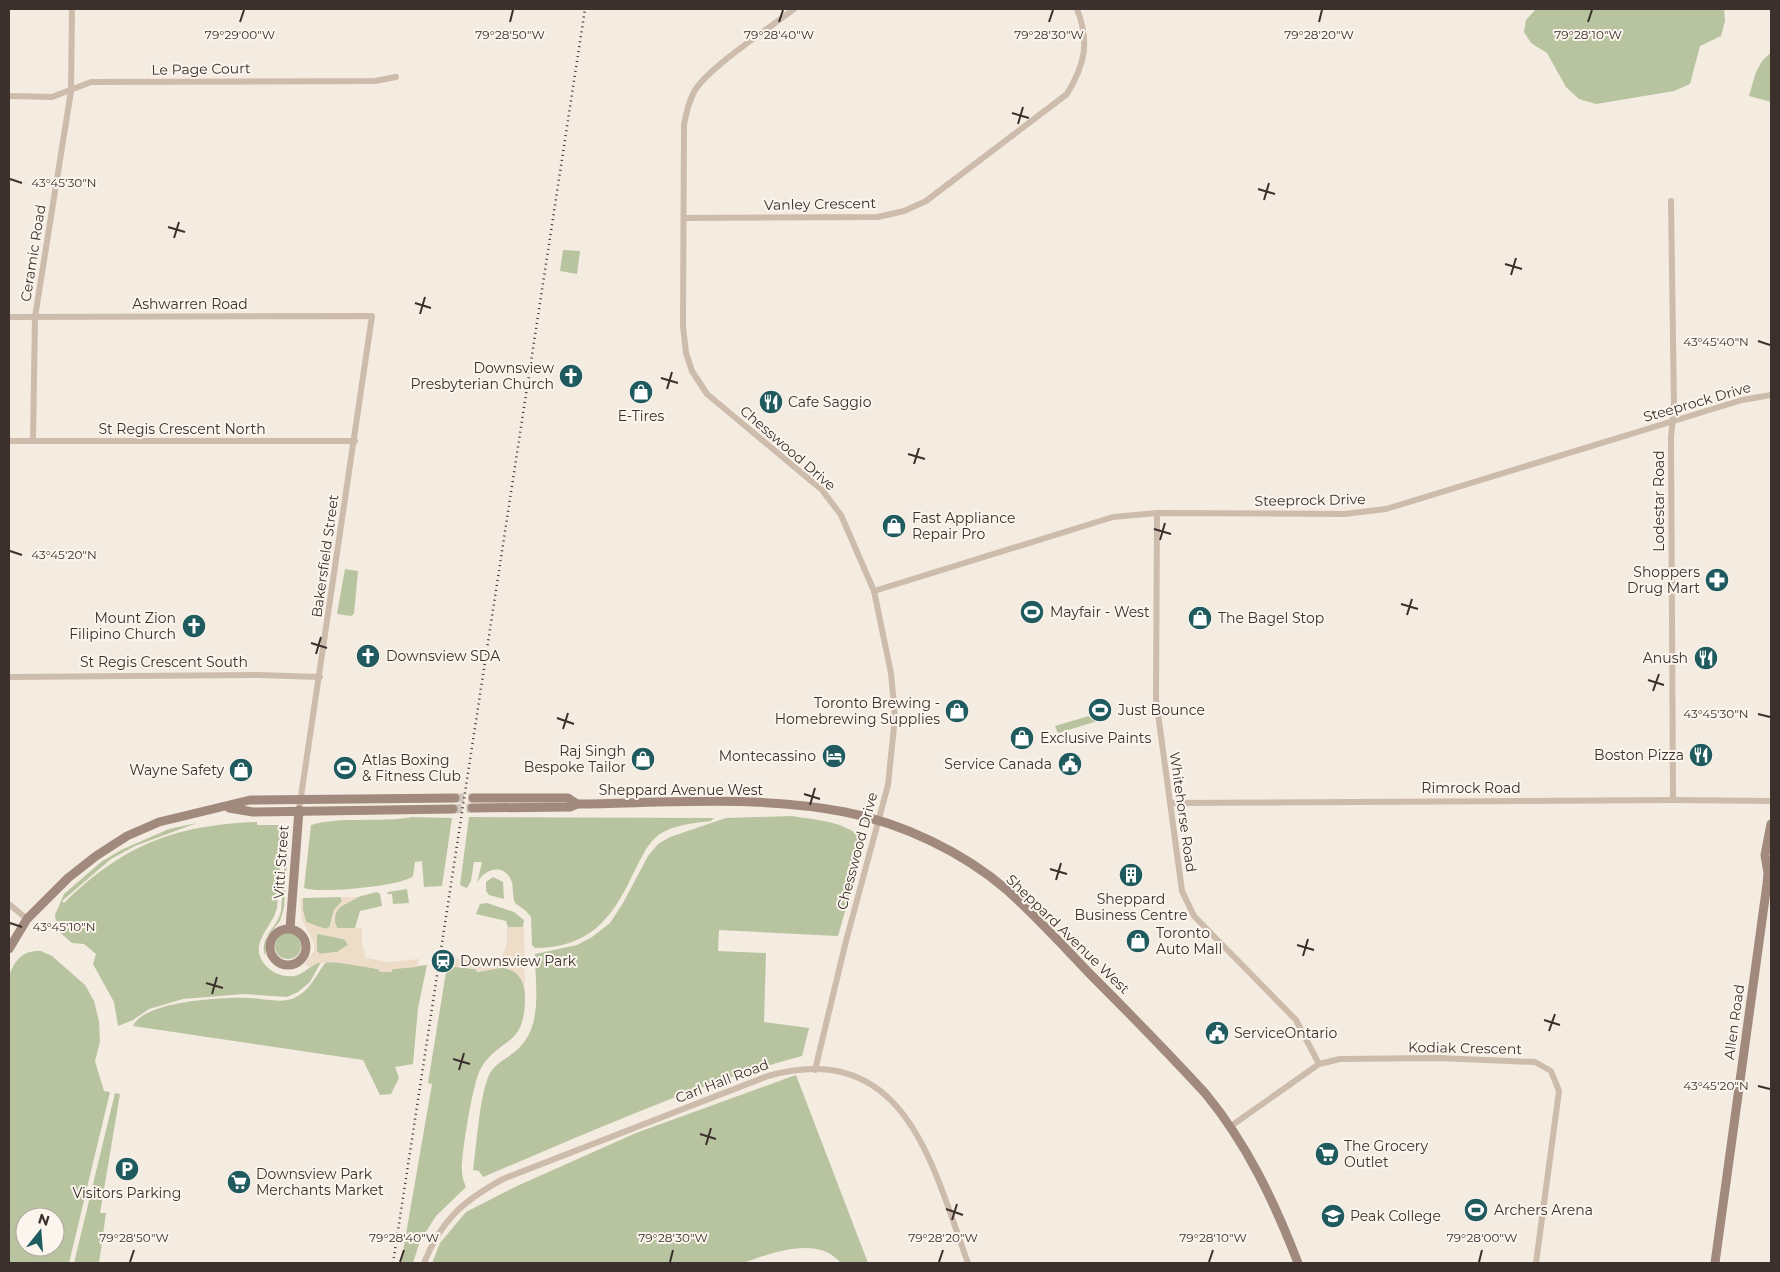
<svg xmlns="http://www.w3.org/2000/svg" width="1780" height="1272" font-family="Montserrat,sans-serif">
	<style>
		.green { fill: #b8c4a0; fill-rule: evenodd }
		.plaza { fill: #ecdcc8; fill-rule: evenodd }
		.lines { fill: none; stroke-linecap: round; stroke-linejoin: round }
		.secondary-tunnel { stroke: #cfc6bd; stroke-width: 9; stroke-dasharray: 9 4.5; stroke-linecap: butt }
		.street { stroke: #cdbbac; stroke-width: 6 }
		.secondary { stroke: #a18a7d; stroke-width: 9 }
		.rail { stroke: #3b302b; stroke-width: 2.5; stroke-dasharray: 1 4; stroke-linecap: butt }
		.ticks { fill: none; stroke: #3b302b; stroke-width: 2 }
		.labels { text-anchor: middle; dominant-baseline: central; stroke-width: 4; stroke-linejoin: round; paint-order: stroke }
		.street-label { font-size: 14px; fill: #3b302b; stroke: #fbf5ee }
		.poi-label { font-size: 14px; fill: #3b302b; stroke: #fbf5ee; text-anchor: start }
		.ticks-label { font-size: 12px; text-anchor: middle; fill: #3b302b; stroke: #fbf5ee; stroke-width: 4; stroke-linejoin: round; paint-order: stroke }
	</style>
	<rect width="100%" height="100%" fill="#f4ebe1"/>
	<g class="green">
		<polygon points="1536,9 1724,9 1725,21 1721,36 1700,46 1690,84 1674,91 1596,104 1579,99 1566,87 1547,53 1531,43 1524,32 1526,20"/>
		<path d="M1771,53V102L1749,96C1754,80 1756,63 1771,53Z"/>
		<polygon points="563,250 580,251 577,274 560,271"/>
		<polygon points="345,569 358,571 354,614 351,616 337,614"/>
		<polygon points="1099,713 1101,720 1058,733 1055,726"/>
		<path d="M792,816C814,820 849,821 863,841L860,859L838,936L719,930L718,951L766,953L764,1022L809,1028L802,1056C692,1085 588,1133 483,1177L479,1171L473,1170C477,1143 479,1099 489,1075C496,1061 510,1058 520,1047C543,1023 535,984 535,954L577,945L592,937L610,923L623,903L648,856L658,844L670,837L726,818Z"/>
		<path d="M412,817L452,818L442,886L424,887L422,861L415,862L413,876C404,886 318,894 304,888L311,825C340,816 381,823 412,817Z"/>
		<path d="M469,817L714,818L711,821C694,823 670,825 656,837C645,847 639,863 632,876C611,921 587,948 535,948L532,945L531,917L526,911L515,903C512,896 514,887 511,880C503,862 483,870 477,883L482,862H474L471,881L467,888L460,885Z"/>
		<path d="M257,822V825H279L282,835L277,908C272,929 245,945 268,968C275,974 284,977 294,976C305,974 311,964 321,962L310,982L298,992L287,997L244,994L183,999L149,1009L133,1020L118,1026L114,1002L93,964L96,954L84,944L72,943L57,930L55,915L64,894L101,862L121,850L169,829L197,823L135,846L111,859L62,901L64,903C123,845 175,825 257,822Z"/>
		<path d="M289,828L284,908L280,921L267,937L265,956C259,936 277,929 281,911L287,829Z"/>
		<polygon points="493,877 503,882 504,899 489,895 486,891 486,882"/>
		<polygon points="407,889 409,903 393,904 392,894 387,894 388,892"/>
		<path d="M377,892L380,894L382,906L360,911L355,928H337C326,903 360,896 377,892Z"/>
		<polygon points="340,897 342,901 334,910 329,929 320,928 306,922 303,911 303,898"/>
		<polygon points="487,903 514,912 524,920 523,927 508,927 506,921 476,914 480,904"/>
		<polygon points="318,933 347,940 348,945 337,952 320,954 317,951 316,935"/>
		<circle cx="288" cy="946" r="13"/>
		<path d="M41,951L52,956L85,985L94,1001L99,1021L100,1042L95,1061L104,1091L110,1092L69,1263H9V976C15,960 22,950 41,951ZM25,1217H55V1247H25Z"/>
		<path d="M326,962L350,963L391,972L393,969L427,965L418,1008L413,1064L395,1067L399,1078L391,1094L380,1095L363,1060L133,1026C144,1001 224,997 248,998C262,998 281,1004 294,998C311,990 315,976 326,962Z"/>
		<path d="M447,966L475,969L478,972L501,967L514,971C523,979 525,986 525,998C525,1049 498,1037 480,1070C473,1083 461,1155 462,1172C462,1177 464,1182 466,1187L436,1216L420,1241L413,1263H401L432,1084L428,1083Z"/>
		<path d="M796,1075L868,1263H841C817,1235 772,1253 743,1263H432L440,1243L466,1212L517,1186L636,1133Z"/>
		<polygon points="115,1093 120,1094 100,1213 106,1213 99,1263 74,1263"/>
	</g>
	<g class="plaza">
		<path d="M340,897H359L340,907L335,913L334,921L337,928H362V944L366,958L389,962L419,959L417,967L393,969L391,972H380L378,969L334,962L316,963L310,968L305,963L314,951V943L302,920L300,899L303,898V911L306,922L326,929L331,926L334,910L343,901ZM317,934L344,939L348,945L337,952L320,954L317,952Z"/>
		<polygon points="507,927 524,927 525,986 518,974 506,967 478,972 476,969 448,966 449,958 477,961 501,959 507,944"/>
	</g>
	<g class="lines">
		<g class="secondary-tunnel">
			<polyline points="455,798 473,798"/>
			<polyline points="453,809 472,808"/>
		</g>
		<g class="street">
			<path d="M794,9C771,27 706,69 694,92C688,103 686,114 684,125L683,326L686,353L692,371L707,394L822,490L841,515L874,591L891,673L895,717L888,785L846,941L815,1070"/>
			<polyline points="9,96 52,97 91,82 375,81 396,77"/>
			<polyline points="1671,201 1674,407 1671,437 1673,800"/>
			<path d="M685,218L878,217L904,211L926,201L1067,94C1085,64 1090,42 1077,9"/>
			<polyline points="9,317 372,316 299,810"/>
			<polyline points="9,441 355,441"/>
			<polyline points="33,441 35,317 71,91 72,9"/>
			<polyline points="1157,513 1156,699 1182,891 1194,916 1296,1020 1319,1064"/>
			<polyline points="874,591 1113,517 1157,513 1344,514 1386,509 1742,400 1771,395"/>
			<polyline points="9,677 258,675 320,677"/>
			<polyline points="1171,803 1673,800 1771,801"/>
			<polyline points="9,904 27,919"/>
			<polyline points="1231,1126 1319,1064 1340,1059 1438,1058 1535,1062 1551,1071 1559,1091 1536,1263"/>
			<path d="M424,1263C441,1220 463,1201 503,1179L768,1076C906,1038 932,1165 968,1263"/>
		</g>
		<g class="secondary">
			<polyline points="473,798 568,798 577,804"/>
			<polyline points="229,808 253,812 453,809"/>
			<path d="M472,808L570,807L577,804C666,803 758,795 845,812C902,823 963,852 1007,890C1037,917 1064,947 1092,976C1130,1014 1168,1053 1205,1093C1247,1144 1274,1201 1298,1263"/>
			<polyline points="290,928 299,810"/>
			<circle cx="288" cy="947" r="18"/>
			<polyline points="9,949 27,919 68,878 96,856 127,836 159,822 250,800 455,798"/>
			<polyline points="1715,1263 1767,884 1768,873 1765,855 1771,824"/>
		</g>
		<polyline class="rail" points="393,1263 585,9"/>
	</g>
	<path class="ticks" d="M240,22L244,10M510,22L513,10M779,22L783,10M1049,22L1053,10M1319,22L1322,10M1588,22L1592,10M1012,113L1029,118M1018,124L1023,107M10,179L22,183M1258,189L1275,194M1264,200L1269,183M168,227L185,232M174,238L179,222M1505,264L1522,269M1511,275L1516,258M415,303L431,308M420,314L425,297M1758,341L1770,345M661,378L678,383M667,389L672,372M908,454L925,459M914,464L919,448M1154,529L1171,534M1160,540L1165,523M10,551L22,555M1401,604L1418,609M1407,615L1412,599M311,643L327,648M316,654L321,637M1648,680L1664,685M1653,691L1659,674M1758,714L1770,717M557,718L574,724M563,729L568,713M804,794L820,799M810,805L815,788M1050,869L1067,874M1056,880L1061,863M10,923L22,927M1297,945L1314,950M1303,956L1308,939M206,983L223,988M212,994L217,977M1544,1020L1560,1025M1549,1031L1555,1014M453,1059L470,1064M459,1070L464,1053M1758,1086L1770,1089M700,1134L716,1139M706,1145L711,1128M946,1209L963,1215M952,1220L957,1204M130,1262L134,1250M400,1262L404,1250M670,1262L673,1250M939,1262L943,1250M1209,1262L1213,1250M1479,1262L1482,1250"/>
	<defs>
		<g id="church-disc" transform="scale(1.25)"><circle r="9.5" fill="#1f5a5e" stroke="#fbf5ee"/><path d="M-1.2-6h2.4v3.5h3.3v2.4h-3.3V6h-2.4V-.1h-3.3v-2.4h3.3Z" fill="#fff"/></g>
		<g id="shop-disc" transform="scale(1.25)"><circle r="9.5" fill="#1f5a5e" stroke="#fbf5ee"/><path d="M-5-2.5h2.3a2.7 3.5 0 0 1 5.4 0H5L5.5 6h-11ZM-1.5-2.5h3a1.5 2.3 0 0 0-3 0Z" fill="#fff"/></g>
		<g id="restaurant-disc" transform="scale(1.25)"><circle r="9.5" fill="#1f5a5e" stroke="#fbf5ee"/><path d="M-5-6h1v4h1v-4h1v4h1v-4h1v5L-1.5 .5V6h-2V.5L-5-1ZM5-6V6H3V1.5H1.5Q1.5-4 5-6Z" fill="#fff"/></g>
		<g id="pharmacy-disc" transform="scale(1.25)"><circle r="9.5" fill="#1f5a5e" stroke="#fbf5ee"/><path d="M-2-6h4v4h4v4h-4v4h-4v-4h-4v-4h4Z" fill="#fff"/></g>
		<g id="stadium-disc" transform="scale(1.25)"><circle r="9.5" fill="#1f5a5e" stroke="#fbf5ee"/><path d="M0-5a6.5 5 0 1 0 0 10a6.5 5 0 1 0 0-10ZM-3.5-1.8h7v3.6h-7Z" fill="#fff"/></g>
		<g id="hotel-disc" transform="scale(1.25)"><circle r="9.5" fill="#1f5a5e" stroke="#fbf5ee"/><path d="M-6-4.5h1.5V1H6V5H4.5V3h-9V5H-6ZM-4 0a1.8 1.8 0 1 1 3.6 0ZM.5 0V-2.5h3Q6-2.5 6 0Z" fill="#fff"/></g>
		<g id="civic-disc" transform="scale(1.25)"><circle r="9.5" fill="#1f5a5e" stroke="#fbf5ee"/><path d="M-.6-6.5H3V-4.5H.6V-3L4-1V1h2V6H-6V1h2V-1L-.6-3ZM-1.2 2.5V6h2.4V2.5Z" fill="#fff"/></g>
		<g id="building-disc" transform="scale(1.25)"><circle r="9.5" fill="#1f5a5e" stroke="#fbf5ee"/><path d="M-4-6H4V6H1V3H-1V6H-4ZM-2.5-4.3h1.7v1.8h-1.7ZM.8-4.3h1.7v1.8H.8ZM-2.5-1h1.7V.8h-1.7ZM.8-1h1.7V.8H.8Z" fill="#fff"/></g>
		<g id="station-disc" transform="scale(1.25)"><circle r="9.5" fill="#1f5a5e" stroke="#fbf5ee"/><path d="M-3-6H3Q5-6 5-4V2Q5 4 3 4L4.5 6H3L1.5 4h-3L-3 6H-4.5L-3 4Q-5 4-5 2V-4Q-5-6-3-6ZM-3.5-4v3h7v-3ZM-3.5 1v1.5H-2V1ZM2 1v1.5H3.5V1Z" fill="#fff"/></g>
		<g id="supermarket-disc" transform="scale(1.25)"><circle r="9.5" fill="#1f5a5e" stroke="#fbf5ee"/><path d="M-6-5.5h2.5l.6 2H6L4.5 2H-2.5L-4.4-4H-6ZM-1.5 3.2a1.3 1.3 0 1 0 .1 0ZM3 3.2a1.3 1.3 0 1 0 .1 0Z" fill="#fff"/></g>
		<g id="parking-disc" transform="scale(1.25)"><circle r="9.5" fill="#1f5a5e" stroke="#fbf5ee"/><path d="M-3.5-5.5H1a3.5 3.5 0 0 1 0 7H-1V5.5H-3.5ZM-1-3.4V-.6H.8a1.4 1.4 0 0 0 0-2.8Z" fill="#fff"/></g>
		<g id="university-disc" transform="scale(1.25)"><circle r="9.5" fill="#1f5a5e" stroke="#fbf5ee"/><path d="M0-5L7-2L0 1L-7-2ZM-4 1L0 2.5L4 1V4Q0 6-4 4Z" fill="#fff"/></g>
	</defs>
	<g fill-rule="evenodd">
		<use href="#church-disc" x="571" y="376"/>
		<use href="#shop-disc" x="641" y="392"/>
		<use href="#restaurant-disc" x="771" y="402"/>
		<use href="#shop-disc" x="894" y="526"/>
		<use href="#pharmacy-disc" x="1717" y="580"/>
		<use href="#stadium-disc" x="1032" y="612"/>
		<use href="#shop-disc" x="1200" y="618"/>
		<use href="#church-disc" x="194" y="626"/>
		<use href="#church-disc" x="368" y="656"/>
		<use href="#restaurant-disc" x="1706" y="658"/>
		<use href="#stadium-disc" x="1100" y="710"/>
		<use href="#shop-disc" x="957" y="711"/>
		<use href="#shop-disc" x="1022" y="738"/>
		<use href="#restaurant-disc" x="1701" y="755"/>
		<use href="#hotel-disc" x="834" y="756"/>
		<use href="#shop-disc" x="643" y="759"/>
		<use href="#civic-disc" x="1070" y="764"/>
		<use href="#stadium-disc" x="345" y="768"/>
		<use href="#shop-disc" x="241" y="770"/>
		<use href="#building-disc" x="1131" y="875"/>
		<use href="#shop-disc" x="1138" y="941"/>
		<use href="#station-disc" x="443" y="961"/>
		<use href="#civic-disc" x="1217" y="1033"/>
		<use href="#supermarket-disc" x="1327" y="1154"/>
		<use href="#parking-disc" x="127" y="1169"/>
		<use href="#supermarket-disc" x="239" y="1182"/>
		<use href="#stadium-disc" x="1476" y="1210"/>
		<use href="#university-disc" x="1333" y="1216"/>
	</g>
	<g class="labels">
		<g class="street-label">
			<text transform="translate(201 69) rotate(-1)">Le Page Court</text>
			<text transform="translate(820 204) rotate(-1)">Vanley Crescent</text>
			<text transform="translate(33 253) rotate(-81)">Ceramic Road</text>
			<text x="190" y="304">Ashwarren Road</text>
			<text transform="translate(1697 402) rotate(-16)">Steeprock Drive</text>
			<text x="182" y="429">St Regis Crescent North</text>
			<text transform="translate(788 448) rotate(41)">Chesswood Drive</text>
			<text transform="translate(1310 500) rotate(-1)">Steeprock Drive</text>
			<text transform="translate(1659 501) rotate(-90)">Lodestar Road</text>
			<text transform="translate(325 556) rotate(-82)">Bakersfield Street</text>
			<text x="164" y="662">St Regis Crescent South</text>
			<text x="1471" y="788">Rimrock Road</text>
			<text x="681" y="790">Sheppard Avenue West</text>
			<text transform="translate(1183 812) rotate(82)">Whitehorse Road</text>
			<text transform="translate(857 851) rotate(-75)">Chesswood Drive</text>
			<text transform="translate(281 862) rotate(-86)">Vitti Street</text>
			<text transform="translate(1068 934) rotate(44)">Sheppard Avenue West</text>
			<text transform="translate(1734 1022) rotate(-82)">Allen Road</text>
			<text transform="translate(1465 1048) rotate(1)">Kodiak Crescent</text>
			<text transform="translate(722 1081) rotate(-21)">Carl Hall Road</text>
		</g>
		<g class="poi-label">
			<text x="554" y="368" text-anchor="end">Downsview<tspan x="554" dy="16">Presbyterian Church</tspan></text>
			<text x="788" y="402">Cafe Saggio</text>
			<text x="641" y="416" text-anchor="middle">E-Tires</text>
			<text x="912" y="518">Fast Appliance<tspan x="912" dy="16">Repair Pro</tspan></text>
			<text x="1700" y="572" text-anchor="end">Shoppers<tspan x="1700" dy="16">Drug Mart</tspan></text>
			<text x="1050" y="612">Mayfair - West</text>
			<text x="176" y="618" text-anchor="end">Mount Zion<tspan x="176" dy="16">Filipino Church</tspan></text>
			<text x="1218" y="618">The Bagel Stop</text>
			<text x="386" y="656">Downsview SDA</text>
			<text x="1688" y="658" text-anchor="end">Anush</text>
			<text x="940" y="703" text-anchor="end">Toronto Brewing -<tspan x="940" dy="16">Homebrewing Supplies</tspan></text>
			<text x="1118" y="710">Just Bounce</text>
			<text x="1040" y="738">Exclusive Paints</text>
			<text x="626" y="751" text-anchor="end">Raj Singh<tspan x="626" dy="16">Bespoke Tailor</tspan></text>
			<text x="1684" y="755" text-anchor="end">Boston Pizza</text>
			<text x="816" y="756" text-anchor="end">Montecassino</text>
			<text x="362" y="760">Atlas Boxing<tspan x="362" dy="16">&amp; Fitness Club</tspan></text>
			<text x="1052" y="764" text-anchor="end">Service Canada</text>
			<text x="224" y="770" text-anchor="end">Wayne Safety</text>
			<text x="1131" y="899" text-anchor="middle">Sheppard<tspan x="1131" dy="16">Business Centre</tspan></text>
			<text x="1156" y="933">Toronto<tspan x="1156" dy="16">Auto Mall</tspan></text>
			<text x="460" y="961">Downsview Park</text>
			<text x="1234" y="1033">ServiceOntario</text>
			<text x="1344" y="1146">The Grocery<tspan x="1344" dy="16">Outlet</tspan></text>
			<text x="256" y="1174">Downsview Park<tspan x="256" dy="16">Merchants Market</tspan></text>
			<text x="127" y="1193" text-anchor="middle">Visitors Parking</text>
			<text x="1494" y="1210">Archers Arena</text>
			<text x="1350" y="1216">Peak College</text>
		</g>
	</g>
	<g class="ticks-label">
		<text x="240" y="39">79°29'00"W</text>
		<text x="510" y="39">79°28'50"W</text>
		<text x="779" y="39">79°28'40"W</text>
		<text x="1049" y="39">79°28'30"W</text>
		<text x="1319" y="39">79°28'20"W</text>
		<text x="1588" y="39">79°28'10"W</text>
		<text x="64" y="187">43°45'30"N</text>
		<text x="1716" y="346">43°45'40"N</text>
		<text x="64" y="559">43°45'20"N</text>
		<text x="1716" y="718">43°45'30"N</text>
		<text x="64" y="931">43°45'10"N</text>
		<text x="1716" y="1090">43°45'20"N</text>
		<text x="134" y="1242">79°28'50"W</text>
		<text x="404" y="1242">79°28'40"W</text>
		<text x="673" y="1242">79°28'30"W</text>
		<text x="943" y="1242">79°28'20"W</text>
		<text x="1213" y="1242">79°28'10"W</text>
		<text x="1482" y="1242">79°28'00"W</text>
	</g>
	<rect width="1780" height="1272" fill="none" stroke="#3b302b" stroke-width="20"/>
	<g transform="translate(40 1232) rotate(17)"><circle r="24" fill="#fbf5ee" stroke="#aea6a0"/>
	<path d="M0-4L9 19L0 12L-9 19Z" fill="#1f5a5e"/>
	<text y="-8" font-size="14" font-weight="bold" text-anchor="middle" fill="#3b302b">N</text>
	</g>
</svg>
